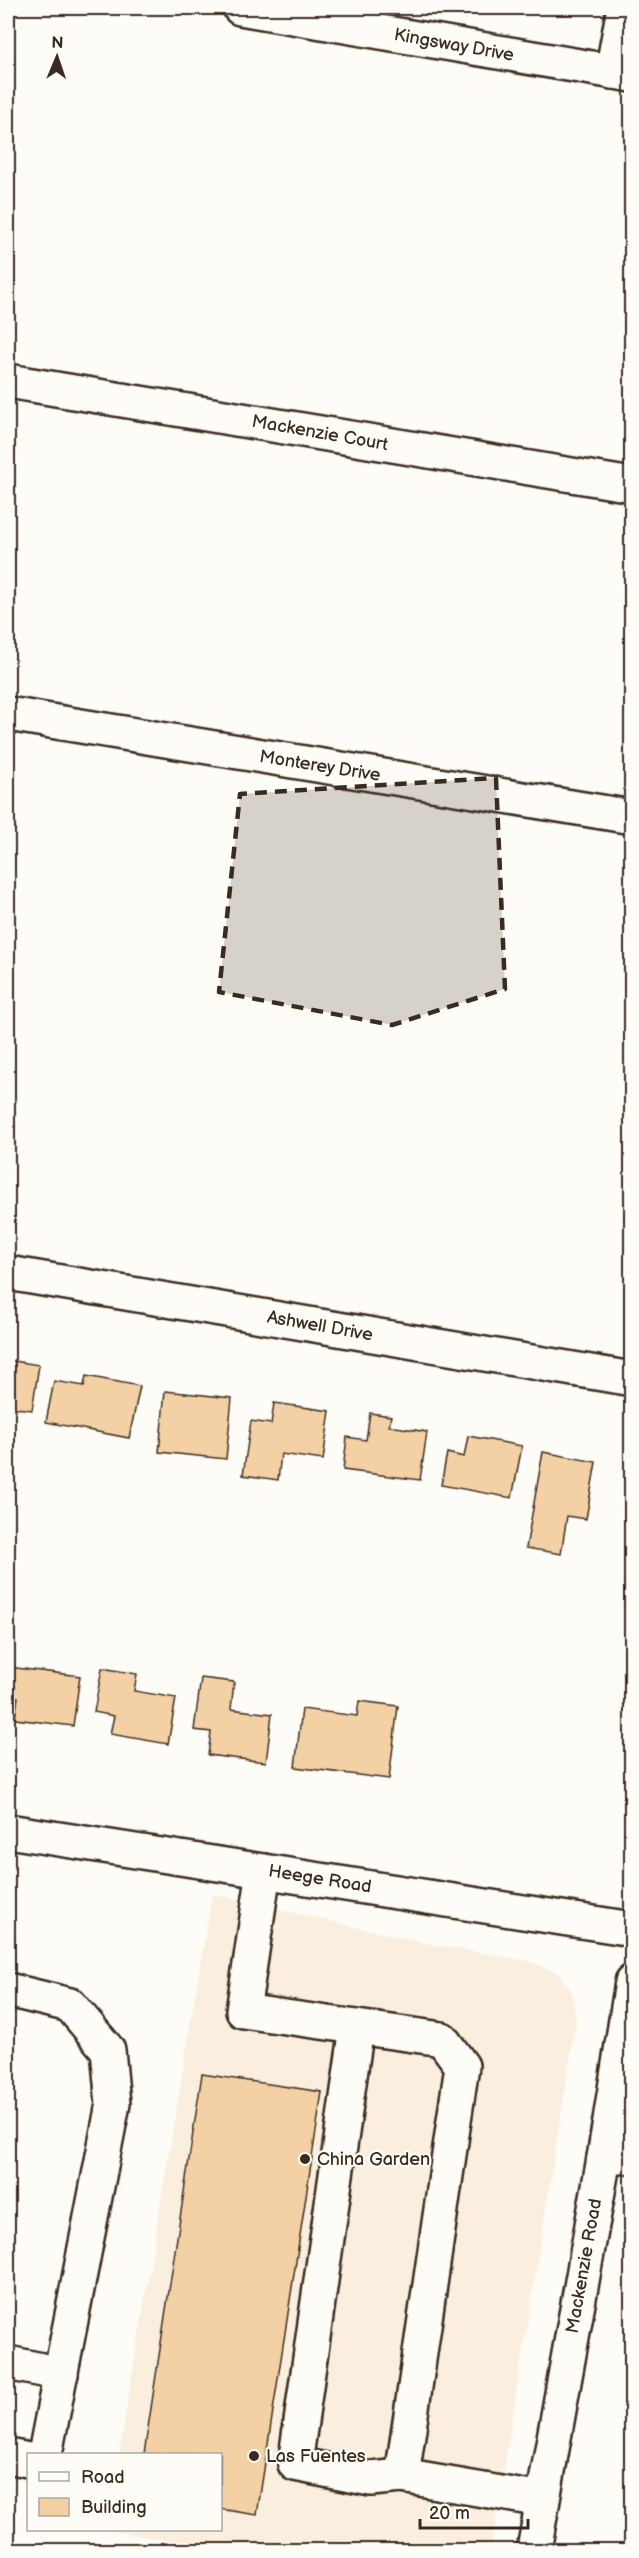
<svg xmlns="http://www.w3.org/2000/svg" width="639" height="2558" font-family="'Balsamiq Sans',sans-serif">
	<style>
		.built { fill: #faefde }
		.building { fill: #f3d1a4; stroke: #3b2a1e; stroke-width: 1.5 }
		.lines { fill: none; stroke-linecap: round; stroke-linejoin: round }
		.minor-casing { stroke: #3b2a1e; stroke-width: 38 }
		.major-casing { stroke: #3b2a1e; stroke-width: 38 }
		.minor { stroke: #fdfcf7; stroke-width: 33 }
		.major { stroke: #fdfcf7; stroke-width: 33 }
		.marked { fill: #3b2a1e; fill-opacity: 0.2; stroke: #3b2a1e; stroke-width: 4.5; stroke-dasharray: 12 8; stroke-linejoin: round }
		.poi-dot { fill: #3b2a1e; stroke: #fdfcf7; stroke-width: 2 }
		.labels { text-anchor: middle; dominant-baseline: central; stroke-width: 4.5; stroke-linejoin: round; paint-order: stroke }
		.street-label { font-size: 18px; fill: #3b2a1e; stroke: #fdfcf7 }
		.poi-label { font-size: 18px; fill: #3b2a1e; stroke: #fdfcf7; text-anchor: start }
	</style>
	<rect width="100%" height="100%" fill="#fdfcf7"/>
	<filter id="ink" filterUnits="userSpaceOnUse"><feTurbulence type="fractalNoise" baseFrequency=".0167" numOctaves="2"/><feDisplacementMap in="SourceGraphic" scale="12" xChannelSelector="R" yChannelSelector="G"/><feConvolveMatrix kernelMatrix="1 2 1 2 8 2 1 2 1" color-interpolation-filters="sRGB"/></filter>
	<g filter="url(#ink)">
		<polygon class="built" points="212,1894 435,1945 529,1961 558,1973 572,1991 576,2022 491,2550 226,2550 106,2530 220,2530 220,2454 119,2454"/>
		<g class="building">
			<polygon points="8,1360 39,1365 32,1410 8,1407"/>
			<polygon points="86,1376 140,1386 129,1438 46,1422 54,1381 84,1386"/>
			<polygon points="165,1391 232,1398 226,1459 159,1452"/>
			<polygon points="274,1403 330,1411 323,1460 281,1454 278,1480 243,1475 251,1421 271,1424"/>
			<polygon points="370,1413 391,1416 389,1426 427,1432 420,1480 343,1470 347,1437 366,1440"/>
			<polygon points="468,1436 522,1446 512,1498 441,1485 447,1453 464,1457"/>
			<polygon points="543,1452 596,1462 586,1519 567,1516 561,1554 526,1548"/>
			<polygon points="8,1667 80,1676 73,1726 15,1719 18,1697 8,1695"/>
			<polygon points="102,1668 137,1674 134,1691 176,1698 168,1744 110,1734 114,1716 94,1712"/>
			<polygon points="201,1678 234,1682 231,1709 272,1714 266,1762 208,1755 211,1732 194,1730"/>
			<polygon points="359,1701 398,1706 389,1779 295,1767 302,1709 357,1716"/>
			<polygon points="202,2074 322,2092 257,2515 220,2509 220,2454 144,2454"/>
		</g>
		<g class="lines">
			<g class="minor-casing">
				<g id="minor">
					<polyline points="240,8 632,75"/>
					<polyline points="612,72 624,8"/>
					<polyline points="8,381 632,485"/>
					<polyline points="8,714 632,817"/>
					<polyline points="8,1273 632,1379"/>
					<polyline points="8,1831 632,1929"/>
					<polyline points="264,1871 243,2011 442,2039 462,2066 402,2476 371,2479 295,2464 357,2027"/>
					<polyline points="8,1990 70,2005 108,2050 113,2104 45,2454"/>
					<polyline points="604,2158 632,2156"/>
					<polyline points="8,2363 61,2374"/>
					<polyline points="8,2456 28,2460"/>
					<polyline points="402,2476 542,2500"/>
				</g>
			</g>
			<g class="major-casing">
				<polyline id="major" points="534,2550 604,2158 632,1982"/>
			</g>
			<use href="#minor" class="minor"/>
			<use href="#major" class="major"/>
		</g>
	</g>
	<path class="marked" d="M496,778L505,989L392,1025L219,992L240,794Z"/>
	<g class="poi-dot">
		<circle cx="305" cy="2159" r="6"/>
		<circle cx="254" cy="2456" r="6"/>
	</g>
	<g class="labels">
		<g class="street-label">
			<text transform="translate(454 45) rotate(10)">Kingsway Drive</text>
			<text transform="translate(320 433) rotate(10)">Mackenzie Court</text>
			<text transform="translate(320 766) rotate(9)">Monterey Drive</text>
			<text transform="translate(320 1326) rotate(10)">Ashwell Drive</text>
			<text transform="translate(320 1879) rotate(9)">Heege Road</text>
			<text transform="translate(584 2266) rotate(-80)">Mackenzie Road</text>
		</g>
		<g class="poi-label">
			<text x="317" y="2159">China Garden</text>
			<text x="266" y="2456">Las Fuentes</text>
		</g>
	</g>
	<rect width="639" height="2558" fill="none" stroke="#fdfcf7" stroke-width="30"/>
	<rect x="15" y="15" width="609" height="2528" fill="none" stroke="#3b2a1e" stroke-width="2" filter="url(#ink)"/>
	<rect x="27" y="2453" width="195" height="78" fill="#fdfcf7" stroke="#afa8a0" stroke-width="1.5"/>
	<rect x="39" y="2472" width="30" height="9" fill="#fdfcf7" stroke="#afa8a0" stroke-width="1.5"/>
	<text x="81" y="2483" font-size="18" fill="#3b2a1e">Road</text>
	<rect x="39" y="2498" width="30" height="18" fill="#f3d1a4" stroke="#afa8a0" stroke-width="1.5"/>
	<text x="81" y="2513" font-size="18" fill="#3b2a1e">Building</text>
	<g transform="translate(57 57) rotate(2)" stroke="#fdfcf7" stroke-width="4.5" paint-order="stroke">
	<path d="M0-4.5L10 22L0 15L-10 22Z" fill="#3b2a1e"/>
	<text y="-9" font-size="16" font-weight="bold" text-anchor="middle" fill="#3b2a1e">N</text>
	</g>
	<path d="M420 2519v9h108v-9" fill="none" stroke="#3b2a1e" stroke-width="3"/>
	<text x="429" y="2519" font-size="18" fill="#3b2a1e" stroke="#fdfcf7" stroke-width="4.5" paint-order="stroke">20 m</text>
</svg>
